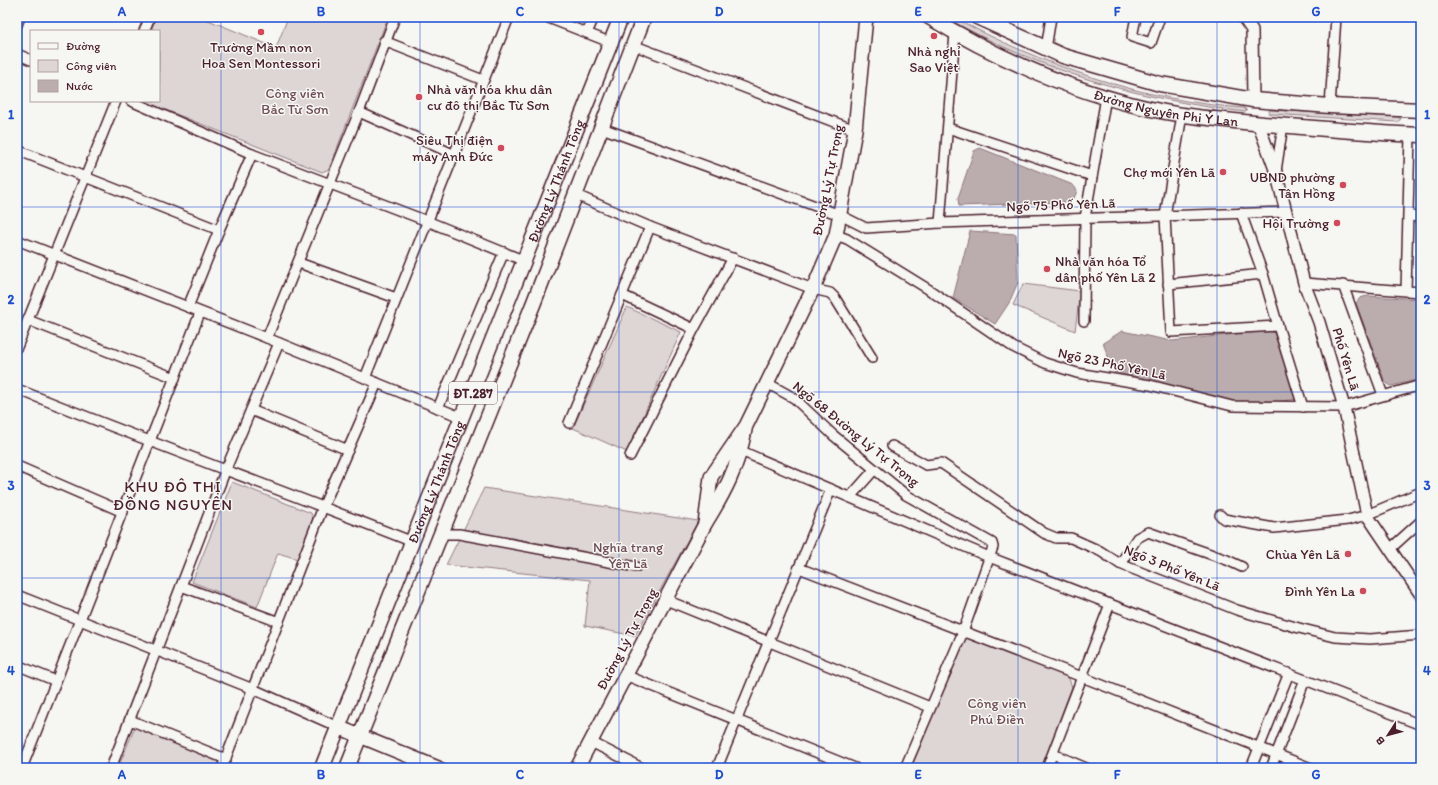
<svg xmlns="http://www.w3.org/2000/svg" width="1438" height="785" font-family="Itim,sans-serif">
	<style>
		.green { fill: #ddd6d5; stroke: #947a80 }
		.water { fill: #bbadae; stroke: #8e747a }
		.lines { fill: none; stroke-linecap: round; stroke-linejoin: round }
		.minor-casing { stroke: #4a1f2b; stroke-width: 12 }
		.tertiary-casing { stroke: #4a1f2b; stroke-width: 14 }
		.secondary-casing { stroke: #4a1f2b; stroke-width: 16 }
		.primary-casing { stroke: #4a1f2b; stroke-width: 17 }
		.minor { stroke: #f6f6f2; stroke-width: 9 }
		.tertiary { stroke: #f6f6f2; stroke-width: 11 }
		.secondary { stroke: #f6f6f2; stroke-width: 13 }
		.primary { stroke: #f6f6f2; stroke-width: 14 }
		.grid { fill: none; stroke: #1d4ed8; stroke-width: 1; stroke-opacity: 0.55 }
		.poi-dot { fill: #d1495b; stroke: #f6f6f2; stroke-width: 1.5 }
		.labels { text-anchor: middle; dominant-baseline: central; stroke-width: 3; stroke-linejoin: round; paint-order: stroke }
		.shield { fill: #f6f6f2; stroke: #7e6067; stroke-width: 1 }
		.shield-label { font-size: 13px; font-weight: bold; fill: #4a1f2b }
		.poi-label { font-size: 14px; fill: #4a1f2b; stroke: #f6f6f2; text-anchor: end }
		.park-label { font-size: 14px; fill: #6f4d56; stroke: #f6f6f2 }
		.street-label { font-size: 14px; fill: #4a1f2b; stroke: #f6f6f2 }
		.quarter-label { font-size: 16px; letter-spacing: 1px; fill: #4a1f2b; stroke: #f6f6f2 }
		.neatline { fill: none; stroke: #1d4ed8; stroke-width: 1.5 }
		.grid-label { font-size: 13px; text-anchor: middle; font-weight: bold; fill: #1d4ed8 }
	</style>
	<rect width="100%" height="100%" fill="#f6f6f2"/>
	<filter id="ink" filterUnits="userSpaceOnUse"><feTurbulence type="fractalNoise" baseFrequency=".025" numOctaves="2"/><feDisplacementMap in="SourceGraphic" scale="8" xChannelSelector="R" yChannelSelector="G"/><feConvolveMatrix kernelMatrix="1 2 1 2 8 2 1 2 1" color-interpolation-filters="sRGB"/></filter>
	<g filter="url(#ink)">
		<g class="green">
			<polygon points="156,17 201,17 276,48 288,17 388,17 329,169 322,172 143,101 159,101 159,31 151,31"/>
			<path d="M945,17H953C1042,65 1143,101 1244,108L1247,111L1245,112C1136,99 1041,71 945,17Z"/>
			<polygon points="1270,110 1398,117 1401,119 1397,122 1271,114 1268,113"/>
			<polygon points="1023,284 1080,291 1075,331 1013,305"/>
			<polygon points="627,307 681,332 627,452 573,428"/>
			<polygon points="232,482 311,513 314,522 301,560 278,553 257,607 192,582"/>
			<polygon points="484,488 698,521 635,636 585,626 590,580 446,565"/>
			<polygon points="964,637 971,637 1068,676 1072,687 1042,768 911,768"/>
			<polygon points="135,727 221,763 219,768 118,768"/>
		</g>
		<g class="water">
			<path d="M980,148L1073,185L1077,190C1075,199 1072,200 1063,202L959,206L958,198L974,151Z"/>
			<polygon points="970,231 1016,234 1018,282 1009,303 995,324 953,298"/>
			<polygon points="1367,296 1421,299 1421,379 1391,386 1385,382 1356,303 1360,298"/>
			<polygon points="1273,330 1297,399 1245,406 1114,372 1103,343 1122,331 1172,341"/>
		</g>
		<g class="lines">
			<g class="minor-casing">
				<g id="minor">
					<polyline points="546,17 612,43"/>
					<polyline points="1136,17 1132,37 1151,43 1160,17"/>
					<polyline points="17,25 20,17"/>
					<polyline points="144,31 150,17"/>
					<polyline points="587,33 594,17"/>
					<polyline points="384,41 483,80"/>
					<polyline points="633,45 855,130"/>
					<polyline points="1046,49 1051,17"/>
					<polyline points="17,54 31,60"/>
					<polyline points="131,101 252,154 427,221 525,261"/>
					<polyline points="1330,106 1336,17"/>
					<polyline points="359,112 453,154"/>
					<polyline points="1182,115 1165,216 1171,332 1278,326 1303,407"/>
					<polyline points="602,128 840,215 866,228 940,223 1286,212"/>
					<polyline points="948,128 1092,176"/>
					<polyline points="17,150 219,230"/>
					<polyline points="1276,171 1283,125"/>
					<polyline points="576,195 650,227 813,289 830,293 835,298 872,358"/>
					<polyline points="1241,213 1263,274 1278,326"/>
					<polyline points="1409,216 1421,217"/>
					<polyline points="940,223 955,33"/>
					<polyline points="836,235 847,239 928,289 1013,347 1045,363 1077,373 1150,385 1232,406 1344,407 1421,385"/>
					<polyline points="17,240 267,338 463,418"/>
					<polyline points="299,263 396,298"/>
					<polyline points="1304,283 1406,291 1410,135"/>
					<polyline points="1168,284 1263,274"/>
					<polyline points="1343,285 1383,395"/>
					<polyline points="1406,291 1421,292"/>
					<polyline points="622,295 694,329"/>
					<polyline points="188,307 219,230 252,154"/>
					<polyline points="28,320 175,378"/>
					<polyline points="1084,321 1085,218 1106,97"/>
					<polyline points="267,338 359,112 395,17"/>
					<polyline points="17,347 116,101"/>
					<polyline points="365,378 509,17"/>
					<polyline points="767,383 794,398 833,435 906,495 992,543 993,547 963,632 905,768"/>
					<path d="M17,389C148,442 281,490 413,542"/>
					<polyline points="438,408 504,252"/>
					<polyline points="251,410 348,450"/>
					<polyline points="569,423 650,227"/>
					<polyline points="892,446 926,465 941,463 1044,533 1056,538 1071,538 1100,551 1120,564 1237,610 1299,628 1335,637 1370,639 1421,635"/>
					<polyline points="741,451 989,557 1421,725"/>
					<polyline points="630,456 694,329 733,258"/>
					<polyline points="17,466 123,512"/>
					<polyline points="850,497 874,470"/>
					<polyline points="1220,515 1224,519 1274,528 1348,520 1367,515 1421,492"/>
					<polyline points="441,534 459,534 636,567"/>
					<polyline points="1390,549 1421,521"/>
					<polyline points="1120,564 1137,538 1148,532 1227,560 1242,567"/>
					<polyline points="799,568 1082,677 1311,768"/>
					<polyline points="181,586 279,622"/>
					<polyline points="17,595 253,689 338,727"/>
					<polyline points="666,600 930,707"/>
					<polyline points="17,665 56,681"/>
					<polyline points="625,675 855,768"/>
					<polyline points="130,720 226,759"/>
					<polyline points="591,742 642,768"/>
					<polyline points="1053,754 1086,768"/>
					<polyline points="22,768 200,313"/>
					<polyline points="111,768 226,469 279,343"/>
					<polyline points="222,768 323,507 377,383"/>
					<polyline points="717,768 831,489"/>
					<polyline points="1047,768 1110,604"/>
					<polyline points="1251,768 1289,673"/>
					<polyline points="1271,768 1305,680"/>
				</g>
			</g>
			<g class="tertiary-casing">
				<g id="tertiary">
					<polyline points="1243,17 1252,30 1253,100"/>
					<polyline points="1258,123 1276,172 1304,283 1319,322 1344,407 1367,515 1421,595"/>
				</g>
			</g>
			<g class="secondary-casing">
				<g id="secondary">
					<polyline points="705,524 711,477 746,426 813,289 836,235 855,130 866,17"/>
					<polyline points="338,727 438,768"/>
					<path d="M577,768L705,524C725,492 738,467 745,430"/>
				</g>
			</g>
			<g class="primary-casing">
				<g id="primary">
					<path id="s1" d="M929,17C1000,60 1077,94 1160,111C1194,118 1229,120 1264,124C1316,128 1369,133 1421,135"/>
					<polyline points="977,17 1063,56 1160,84 1253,100 1330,106 1421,110"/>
					<path id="s2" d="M322,768L621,17"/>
					<polyline points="347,768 534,302 644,17"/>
				</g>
			</g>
			<use href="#minor" class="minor"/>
			<use href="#tertiary" class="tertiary"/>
			<use href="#secondary" class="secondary"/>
			<use href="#primary" class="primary"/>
		</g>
	</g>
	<path class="grid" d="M221,17V768M420,17V768M619,17V768M819,17V768M1018,17V768M1217,17V768M17,207H1421M17,392H1421M17,578H1421"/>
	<g class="poi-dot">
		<circle cx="261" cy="32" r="4"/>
		<circle cx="934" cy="36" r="4"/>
		<circle cx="419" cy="97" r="4"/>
		<circle cx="501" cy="148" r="4"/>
		<circle cx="1223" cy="172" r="4"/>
		<circle cx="1343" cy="185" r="4"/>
		<circle cx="1337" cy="223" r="4"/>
		<circle cx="1047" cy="269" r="4"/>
		<circle cx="1348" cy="554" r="4"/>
		<circle cx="1363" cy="591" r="4"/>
	</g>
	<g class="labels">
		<rect class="shield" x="449" y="382" width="48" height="22" rx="3"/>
		<g class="shield-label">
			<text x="473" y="393">ĐT.287</text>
		</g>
		<g class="poi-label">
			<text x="261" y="47" text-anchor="middle">Trường Mầm non<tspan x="261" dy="16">Hoa Sen Montessori</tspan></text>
			<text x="934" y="51" text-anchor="middle">Nhà nghỉ<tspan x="934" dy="16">Sao Việt</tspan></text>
			<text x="427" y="89" text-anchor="start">Nhà văn hóa khu dân<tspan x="427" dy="16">cư đô thị Bắc Từ Sơn</tspan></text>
			<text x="493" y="140">Siêu Thị điện<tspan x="493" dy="16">máy Anh Đức</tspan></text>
			<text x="1215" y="172">Chợ mới Yên Lã</text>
			<text x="1335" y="177">UBND phường<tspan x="1335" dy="16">Tân Hồng</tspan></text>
			<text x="1329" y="223">Hội Trường</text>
			<text x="1055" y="261" text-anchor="start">Nhà văn hóa Tổ<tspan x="1055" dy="16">dân phố Yên Lã 2</tspan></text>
			<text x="1340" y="554">Chùa Yên Lã</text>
			<text x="1355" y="591">Đình Yên La</text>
		</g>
		<g class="park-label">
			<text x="295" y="93">Công viên<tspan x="295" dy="16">Bắc Từ Sơn</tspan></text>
			<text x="628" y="547">Nghĩa trang<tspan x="628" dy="16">Yên Lã</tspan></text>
			<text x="997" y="703">Công viên<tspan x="997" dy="16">Phú Điền</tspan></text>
		</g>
		<g class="street-label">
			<text stroke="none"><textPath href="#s1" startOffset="256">Đường Nguyên Phi Ỷ Lan</textPath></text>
			<text transform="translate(828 180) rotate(-79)">Đường Lý Tự Trọng</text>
			<text stroke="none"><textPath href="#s2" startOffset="632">Đường Lý Thánh Tông</textPath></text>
			<text transform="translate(1061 205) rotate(-2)">Ngõ 75 Phố Yên Lã</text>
			<text transform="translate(1346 359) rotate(73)">Phố Yên Lã</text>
			<text transform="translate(1112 364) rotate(12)">Ngõ 23 Phố Yên Lã</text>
			<text transform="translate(856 434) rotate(39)">Ngõ 68 Đường Lý Tự Trọng</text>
			<text stroke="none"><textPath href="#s2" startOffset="308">Đường Lý Thánh Tông</textPath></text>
			<text transform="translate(1172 568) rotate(22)">Ngõ 3 Phố Yên Lã</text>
			<text transform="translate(627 639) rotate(-62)">Đường Lý Tự Trọng</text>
		</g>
		<g class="quarter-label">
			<text x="173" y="486">KHU ĐÔ THỊ<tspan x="173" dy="18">ĐỒNG NGUYÊN</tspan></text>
		</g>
	</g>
	<rect width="1438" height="785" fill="none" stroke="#f6f6f2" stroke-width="44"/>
	<rect x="30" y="30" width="130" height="72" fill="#f6f6f2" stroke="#b1a0a2"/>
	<rect x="38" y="43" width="20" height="6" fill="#f6f6f2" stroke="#b1a0a2"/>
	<text x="66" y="50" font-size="12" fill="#4a1f2b">Đường</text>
	<rect x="38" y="60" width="20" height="12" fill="#ddd6d5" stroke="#b1a0a2"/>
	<text x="66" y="70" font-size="12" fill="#4a1f2b">Công viên</text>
	<rect x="38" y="80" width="20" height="12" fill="#bbadae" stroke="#b1a0a2"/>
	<text x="66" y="90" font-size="12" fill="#4a1f2b">Nước</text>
	<g transform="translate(1388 735) rotate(234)" stroke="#f6f6f2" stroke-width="3" paint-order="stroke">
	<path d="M0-3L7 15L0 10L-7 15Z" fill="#4a1f2b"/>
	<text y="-6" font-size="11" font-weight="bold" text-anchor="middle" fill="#4a1f2b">B</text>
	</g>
	<rect x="22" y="22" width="1394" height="741" class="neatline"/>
	<g class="grid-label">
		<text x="122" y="16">A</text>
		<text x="321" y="16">B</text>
		<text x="520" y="16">C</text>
		<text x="719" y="16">D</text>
		<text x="918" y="16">E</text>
		<text x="1117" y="16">F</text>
		<text x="1316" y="16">G</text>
		<text x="11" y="119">1</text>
		<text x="1427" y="119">1</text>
		<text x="11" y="304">2</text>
		<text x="1427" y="304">2</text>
		<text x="11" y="490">3</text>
		<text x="1427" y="490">3</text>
		<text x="11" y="675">4</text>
		<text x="1427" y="675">4</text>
		<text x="122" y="779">A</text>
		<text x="321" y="779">B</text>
		<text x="520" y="779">C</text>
		<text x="719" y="779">D</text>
		<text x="918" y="779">E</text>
		<text x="1117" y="779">F</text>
		<text x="1316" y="779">G</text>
	</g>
</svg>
